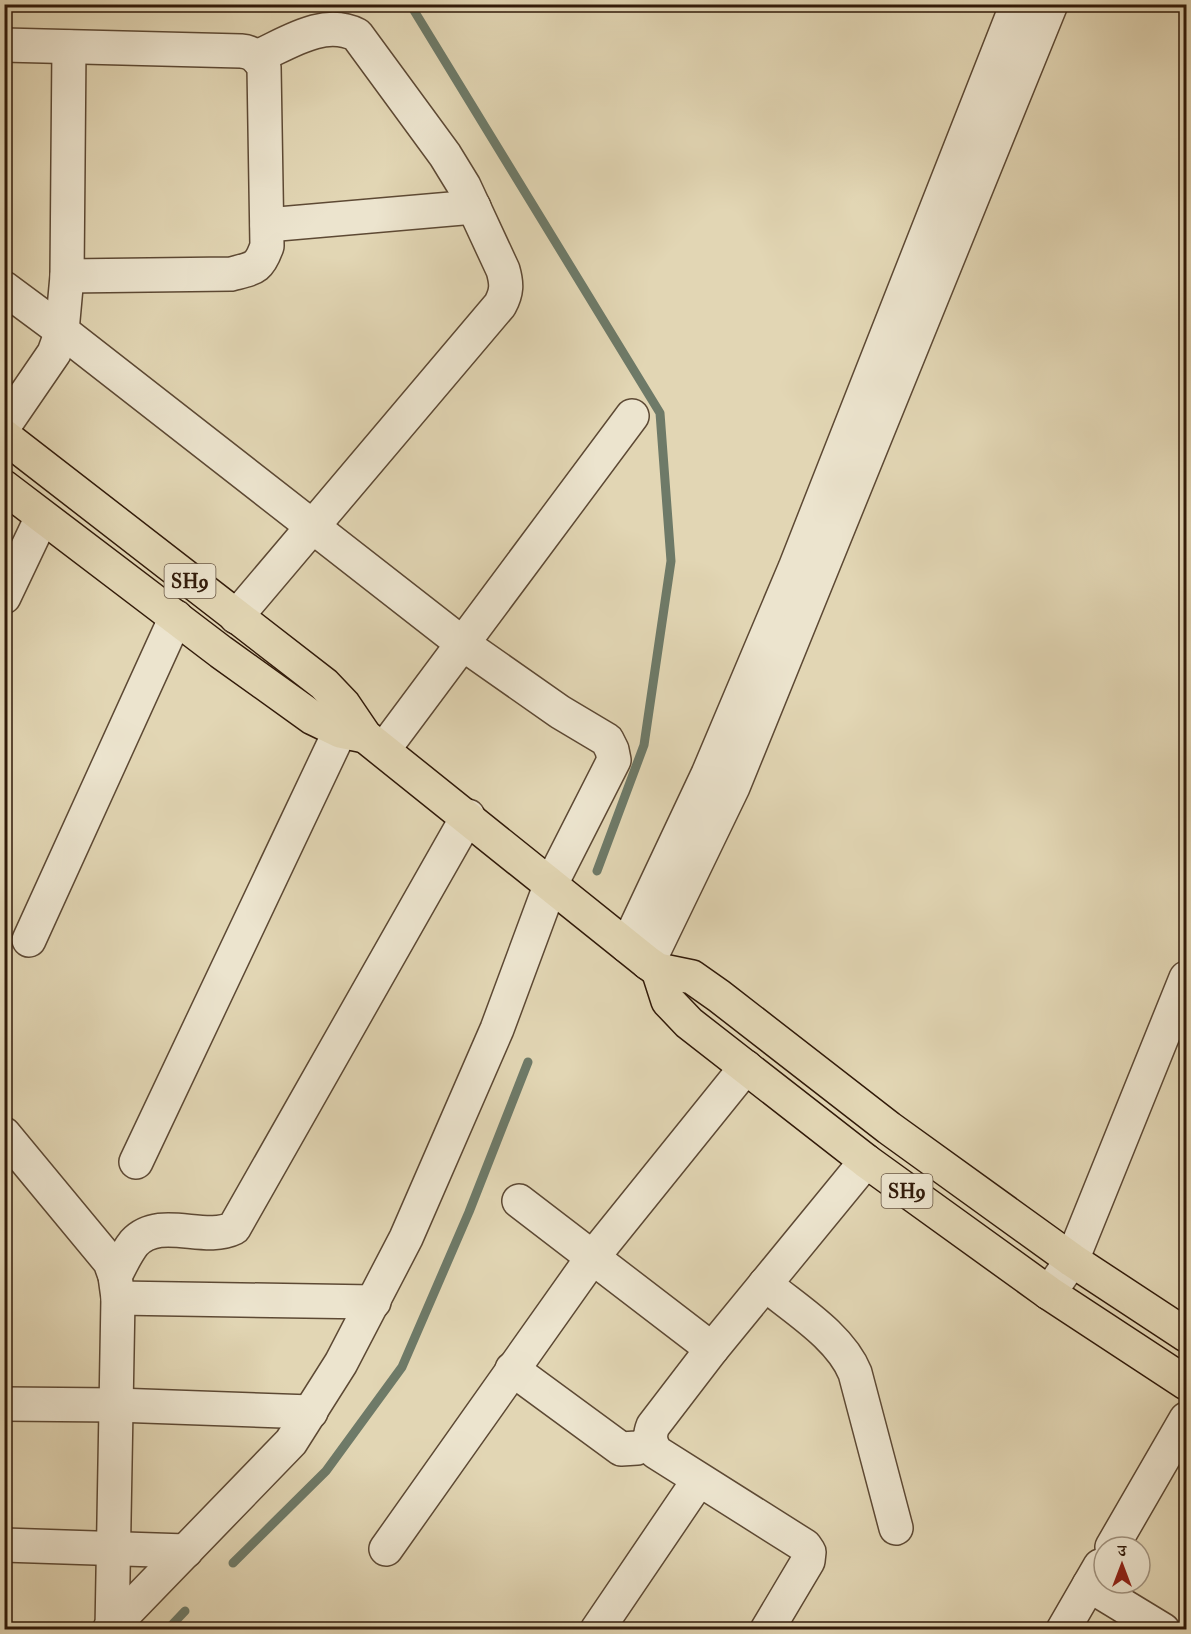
<svg xmlns="http://www.w3.org/2000/svg" width="1191" height="1634" font-family="'IM FELL Double Pica','Noto Serif Devanagari',serif">
	<style>
		.lines { fill: none; stroke-linecap: round; stroke-linejoin: round }
		.stream { stroke: #6e7a68; stroke-width: 9 }
		.minor-casing { stroke: #5d4934; stroke-width: 36 }
		.major-casing { stroke: #311a09; stroke-width: 36 }
		.minor { stroke: #ece4ce; stroke-width: 33 }
		.major { stroke: #e2d6b4; stroke-width: 33 }
		.labels { text-anchor: middle; dominant-baseline: central; stroke-width: 6; stroke-linejoin: round; paint-order: stroke }
		.shield { fill: #ece4ce; stroke: #695744; stroke-width: 1.5 }
		.shield-label { font-size: 20px; font-weight: bold; fill: #311a09 }
	</style>
	<rect width="100%" height="100%" fill="#e2d6b4"/>
	<filter id="stains"><feTurbulence type="fractalNoise" baseFrequency=".00333" numOctaves="4"/><feColorMatrix values="0 0 0 0 .2 0 0 0 0 .09 0 0 0 0 .02 0 0 0 .5 -.17"/></filter>
	<radialGradient id="worn" r=".72"><stop offset=".6" stop-color="#630" stop-opacity="0"/><stop offset="1" stop-color="#630" stop-opacity=".3"/></radialGradient>
	<g class="lines">
		<g class="stream">
			<polyline points="410,4 660,413 671,561 644,745 597,871"/>
			<polyline points="233,1563 326,1471 402,1367 469,1212 528,1062"/>
			<polyline points="167,1630 185,1611"/>
		</g>
		<g class="minor-casing">
			<g id="minor">
				<path d="M4,45L241,51C253,52 257,57 264,67L267,246C259,269 254,268 231,274L67,276"/>
				<polyline points="267,225 474,207"/>
				<polyline points="4,288 62,331 463,644 560,712 607,740 612,750 614,760 550,886 497,1029 406,1238 341,1363 291,1442 109,1630"/>
				<polyline points="4,426 54,353 62,331 67,276 69,47"/>
				<polyline points="4,597 42,517"/>
				<path d="M236,617L500,305C507,292 507,284 503,270L464,186L445,155L357,35C324,18 288,43 257,57"/>
				<polyline points="384,749 632,416"/>
				<polyline points="29,940 176,617"/>
				<polyline points="627,946 708,774 795,568 1017,4"/>
				<polyline points="648,963 733,787 1051,4"/>
				<polyline points="4,1134 110,1262 115,1276 118,1298 112,1630"/>
				<polyline points="136,1162 340,731"/>
				<polyline points="519,1201 712,1349"/>
				<path d="M115,1276C121,1265 126,1253 134,1243C160,1215 204,1243 234,1228L468,816"/>
				<path d="M765,1284C795,1309 840,1336 855,1373L896,1528"/>
				<polyline points="1049,1293 1072,1260 1186,978"/>
				<polyline points="118,1298 374,1302"/>
				<polyline points="512,1369 621,1449 637,1448 651,1443"/>
				<polyline points="4,1404 116,1405 311,1412"/>
				<polyline points="4,1545 186,1551"/>
				<polyline points="1112,1547 1186,1419"/>
				<polyline points="386,1549 592,1258 746,1067"/>
				<polyline points="1089,1585 1163,1630"/>
				<polyline points="597,1630 698,1481"/>
				<path d="M767,1630L808,1561L809,1552L805,1546L656,1452C650,1442 649,1436 653,1426L712,1349L866,1161"/>
				<polyline points="1063,1630 1100,1566"/>
			</g>
		</g>
		<g class="major-casing">
			<g id="major">
				<polyline points="4,436 324,684 344,705 365,736 648,963 658,970 692,977 719,996 889,1128 1072,1260 1186,1335"/>
				<polyline points="4,487 221,652 313,718 340,731 365,736"/>
				<polyline points="658,970 668,1001 689,1023 866,1161 1049,1293 1186,1383"/>
			</g>
		</g>
		<use href="#minor" class="minor"/>
		<use href="#major" class="major"/>
	</g>
	<g class="labels">
		<g class="shield">
			<rect x="164.5" y="564" width="51" height="34" rx="4.5"/>
			<rect x="881.5" y="1174" width="51" height="34" rx="4.5"/>
		</g>
		<g class="shield-label">
			<text x="190" y="581">SH9</text>
			<text x="907" y="1191">SH9</text>
		</g>
	</g>
	<rect width="1191" height="1634" fill="none" stroke="#e2d6b4" stroke-width="24"/>
	<rect x="6" y="6" width="1179" height="1622" fill="none" stroke="#311a09" stroke-width="3"/>
	<rect x="12" y="12" width="1167" height="1610" fill="none" stroke="#311a09" stroke-width="1.5"/>
	<g transform="translate(1122 1565)"><circle r="28" fill="#ece4ce" stroke="#a1937f" stroke-width="1.5"/>
	<path d="M0-4.5L10 22L0 15L-10 22Z" fill="#8f2418"/>
	<text y="-9" font-size="16" font-weight="bold" text-anchor="middle" fill="#311a09">उ</text>
	</g>
	<rect width="100%" height="100%" filter="url(#stains)"/>
	<rect width="100%" height="100%" fill="url(#worn)"/>
</svg>
